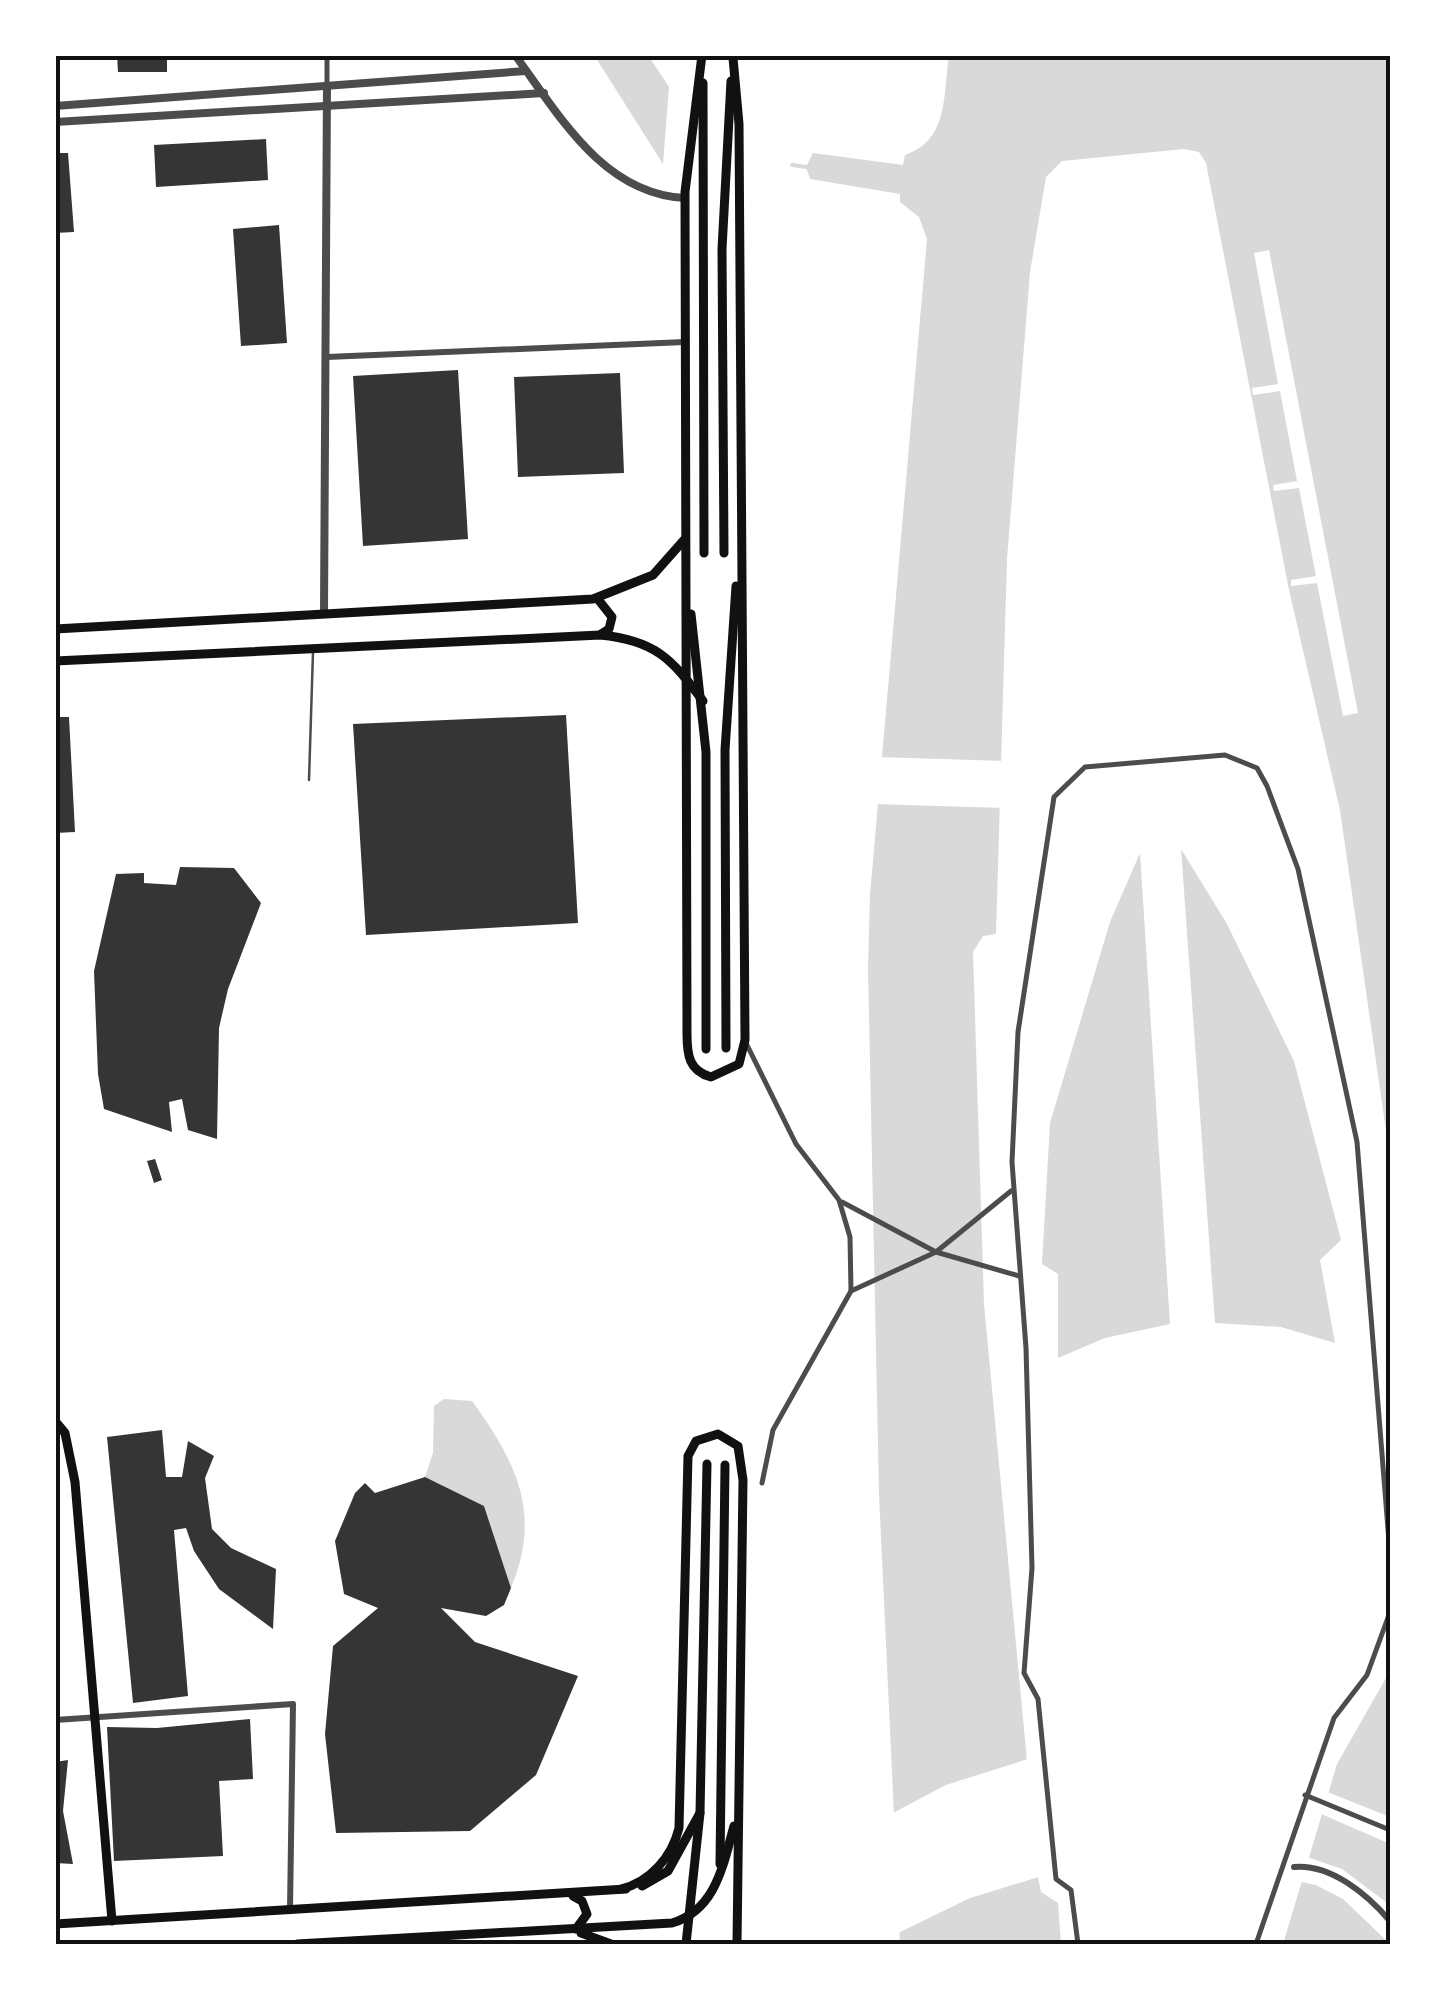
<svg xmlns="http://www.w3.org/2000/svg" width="1445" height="1999" font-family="Bitter,serif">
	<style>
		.water { fill: #d9d9d9 }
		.pier { fill: #fff }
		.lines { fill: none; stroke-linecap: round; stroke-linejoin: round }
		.stream { stroke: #d9d9d9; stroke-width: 4 }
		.building { fill: #353535 }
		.service { stroke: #4c4c4c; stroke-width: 2.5 }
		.pedestrian { stroke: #4c4c4c; stroke-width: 5 }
		.minor { stroke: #4c4c4c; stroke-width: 6 }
		.tertiary { stroke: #4c4c4c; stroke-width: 8 }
		.secondary { stroke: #111; stroke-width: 9 }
		.neatline { fill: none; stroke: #111; stroke-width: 4 }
	</style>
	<rect width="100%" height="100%" fill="#fff"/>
	<g class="water">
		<polygon points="594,55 648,55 669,87 663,164"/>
		<path d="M949,55H1390V1159L1340,810L1289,590L1206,163L1199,152L1184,149L1062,161L1046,177L1030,272L1007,559L996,934L983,936L973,952L984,1304L1038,1878L1041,1892L1058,1903L1061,1944H900L879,1494L868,967L870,895L927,239L919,217L900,202V194L810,179L806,167L813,153L903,165L905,155C949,140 943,96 949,55Z"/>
		<polygon points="1181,849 1227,924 1294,1061 1341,1240 1320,1260 1335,1343 1281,1327 1215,1323"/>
		<polygon points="1140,853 1170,1324 1105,1338 1058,1358 1058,1274 1042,1264 1050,1123 1110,922"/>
		<path d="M444,1399L472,1401C517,1463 542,1514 511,1588L484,1506L425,1477L433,1453L434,1406Z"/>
		<polygon points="1390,1671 1390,1944 1283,1944 1337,1764"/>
	</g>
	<g class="pier">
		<polygon points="1269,250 1358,713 1343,716 1317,583 1291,586 1291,580 1316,576 1299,488 1274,491 1273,485 1297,481 1280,391 1253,395 1252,388 1278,384 1254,253"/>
		<polygon points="877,757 1006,761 1005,808 873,804"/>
		<polygon points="1031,1758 1042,1876 970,1898 894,1935 889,1815 946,1785"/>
		<polygon points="1325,1791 1390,1817 1390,1844 1319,1813"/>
		<polygon points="1304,1856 1342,1869 1390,1905 1390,1944 1343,1899 1316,1885 1297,1881"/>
	</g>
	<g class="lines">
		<polyline class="stream" points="792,165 807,167"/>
	</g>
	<g class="building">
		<polygon points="117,55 167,55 167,72 118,72"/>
		<polygon points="266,139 268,180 156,187 154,145"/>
		<polygon points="55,153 68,153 74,232 55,233"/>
		<polygon points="279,225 287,343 241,346 233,229"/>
		<polygon points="458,370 468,539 363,546 353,376"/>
		<polygon points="620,373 624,473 518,477 514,377"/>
		<polygon points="566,715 578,923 366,935 353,724"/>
		<polygon points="55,717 69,717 75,832 55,833"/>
		<polygon points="180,867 234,868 261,903 228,989 219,1028 217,1139 188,1130 182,1099 169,1102 172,1132 104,1109 98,1074 94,971 116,874 144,873 144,883 176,885"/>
		<polygon points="155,1159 162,1180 154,1183 147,1161"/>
		<polygon points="162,1430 166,1477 182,1477 188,1441 214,1456 205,1478 212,1529 231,1548 276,1569 273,1629 219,1589 194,1551 186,1528 174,1530 188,1696 133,1703 107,1437"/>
		<polygon points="425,1477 484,1506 511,1588 504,1605 486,1616 441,1608 475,1642 578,1676 536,1775 470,1831 336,1833 325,1734 333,1646 378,1608 344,1594 335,1541 355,1493 365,1483 375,1493"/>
		<polygon points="250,1719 253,1779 219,1781 223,1856 114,1861 107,1727 157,1728"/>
		<polygon points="68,1760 63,1811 73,1864 55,1863 55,1762"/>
	</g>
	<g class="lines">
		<polyline class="service" points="309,780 313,652"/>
		<g class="pedestrian">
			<polyline points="327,86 327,55"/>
			<polyline points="745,1041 796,1144 839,1200 850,1237 851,1291 773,1430 762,1483"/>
			<polyline points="842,1202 936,1252 1011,1191"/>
			<polyline points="851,1291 936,1252 1019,1276"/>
			<polyline points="1305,1795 1390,1830"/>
			<polyline points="1078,1944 1071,1890 1056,1879 1038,1699 1024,1673 1032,1568 1026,1348 1012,1162 1018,1032 1054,797 1085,767 1225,755 1257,768 1267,786 1298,869 1357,1142 1390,1554"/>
			<polyline points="1256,1944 1334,1718 1367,1675 1390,1612"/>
		</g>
		<g class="minor">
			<polyline points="327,357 685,342"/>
			<polyline points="55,1720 293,1704 290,1910"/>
			<path d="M1294,1867C1331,1864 1367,1894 1390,1921"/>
		</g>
		<g class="tertiary">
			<path d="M515,55C559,115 603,194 685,198"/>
			<polyline points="55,106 526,71"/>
			<polyline points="55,122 544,93"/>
			<polyline points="324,612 327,86"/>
		</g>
		<g class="secondary">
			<path d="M702,55L685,192L687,1034C687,1055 689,1071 711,1077L739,1064L745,1040L739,124L733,58"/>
			<polyline points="703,83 704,553"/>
			<polyline points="724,553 722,249 731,81"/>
			<polyline points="597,598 612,617 609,629 601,634"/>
			<polyline points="691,614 706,752 706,1049"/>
			<polyline points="55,629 593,599 653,575 684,540"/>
			<path d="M55,661L600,635C655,640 672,659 703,701"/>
			<polyline points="726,1048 725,750 736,586"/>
			<polyline points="55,1421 65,1433 75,1482 112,1921"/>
			<polyline points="720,1864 725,1465"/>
			<polyline points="642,1886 668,1871 700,1813"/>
			<path d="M621,1889C650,1882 672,1857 679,1828L688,1456L696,1441L718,1434L738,1446L743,1480L737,1944"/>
			<polyline points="573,1896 582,1901 587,1914 576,1929"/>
			<polyline points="55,1924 626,1889"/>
			<polyline points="581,1933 611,1944"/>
			<path d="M297,1944L672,1923C716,1910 723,1865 734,1826"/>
			<polyline points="686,1944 700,1813 707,1464"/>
		</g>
	</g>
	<rect width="1445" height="1999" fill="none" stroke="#ffffff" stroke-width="115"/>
	<rect x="58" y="58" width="1330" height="1884" class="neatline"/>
</svg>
